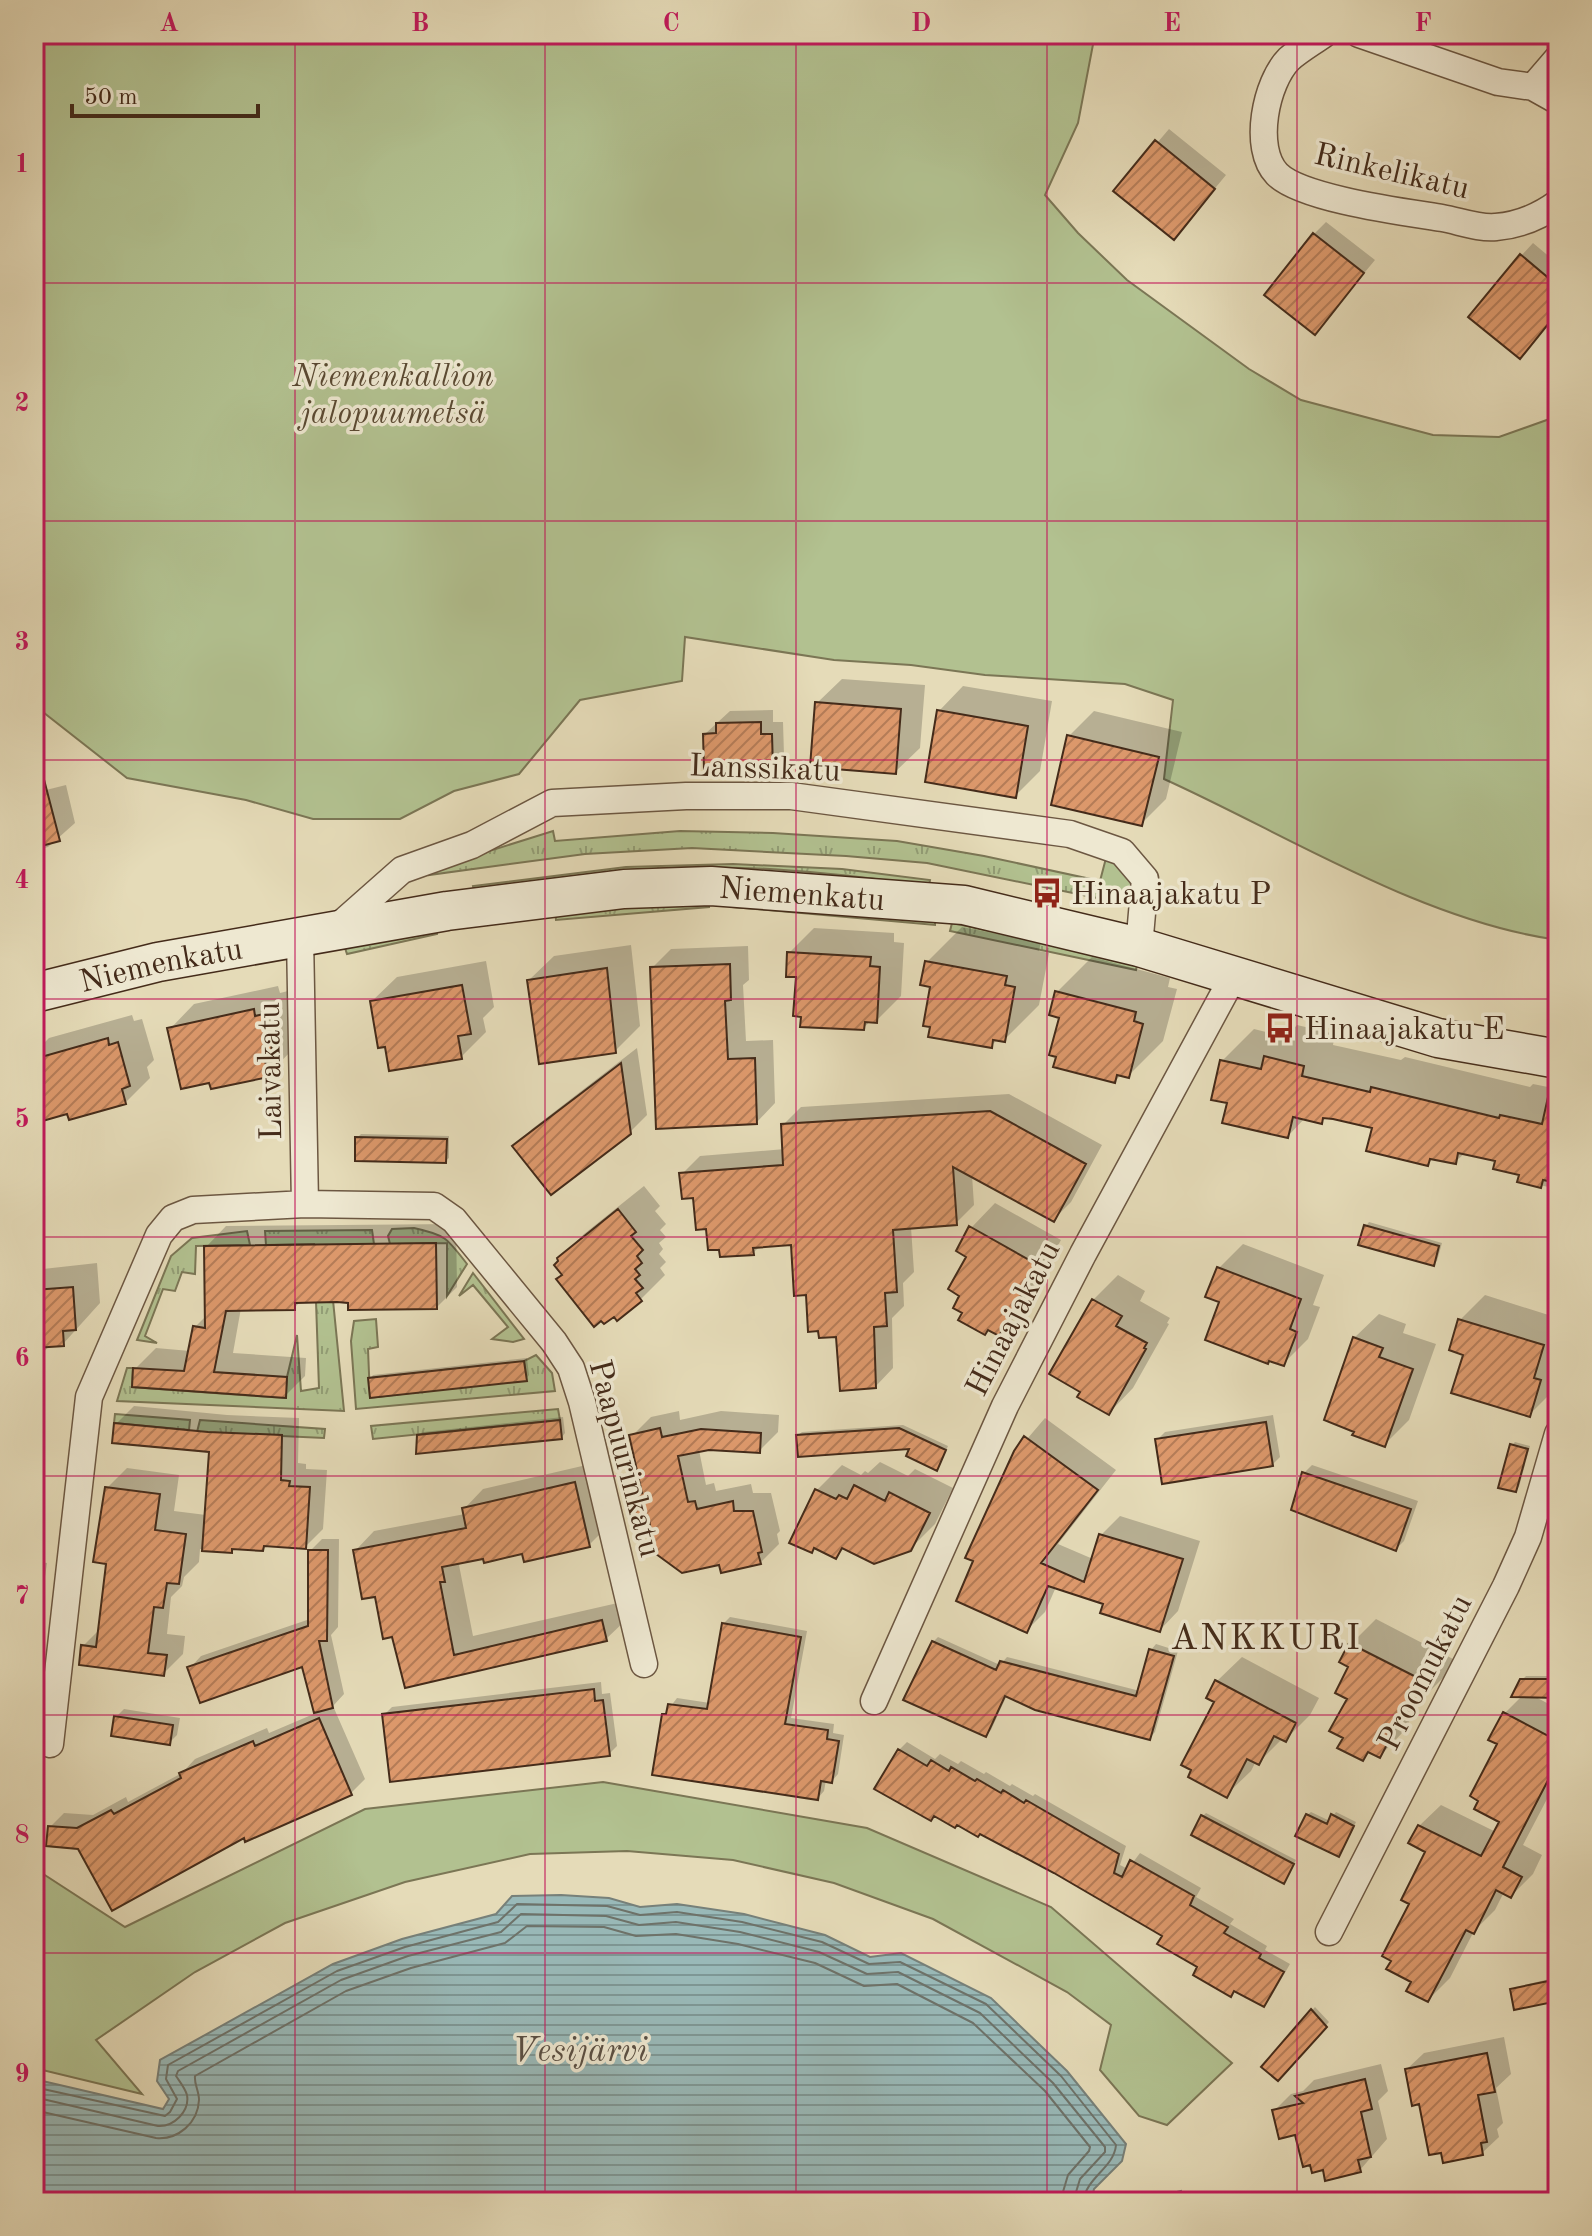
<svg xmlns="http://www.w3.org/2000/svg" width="1592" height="2236" font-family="'Old Standard TT',serif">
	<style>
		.grass { fill: url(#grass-tufts); stroke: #7b7655; stroke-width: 2 }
		.park { fill: #b2c190; stroke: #7b7655; stroke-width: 2 }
		.water { fill: url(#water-rules); stroke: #778079; stroke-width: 2 }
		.shadow { fill: #0003 }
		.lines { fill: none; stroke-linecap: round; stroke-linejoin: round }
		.shore { stroke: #6e7269; stroke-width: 2 }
		.building { fill: url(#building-hatch); stroke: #442b1a; stroke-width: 2 }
		.street-casing { stroke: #6c5742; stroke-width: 29 }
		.secondary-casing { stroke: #442b1a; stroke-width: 41 }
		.street { stroke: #eee8d1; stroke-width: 26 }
		.secondary { stroke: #eee8d1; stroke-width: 38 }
		.grid { fill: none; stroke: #c2185b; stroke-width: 2; stroke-opacity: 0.55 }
		.labels { text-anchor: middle; stroke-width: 7; stroke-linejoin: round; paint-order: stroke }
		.street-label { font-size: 32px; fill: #442b1a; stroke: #eee8d1 }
		.park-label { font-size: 32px; font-style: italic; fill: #5a4932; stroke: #eee8d1 }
		.poi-label { font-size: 32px; fill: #442b1a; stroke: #eee8d1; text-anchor: start }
		.water-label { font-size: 34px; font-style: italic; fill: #594e42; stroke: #eee8d1 }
		.quarter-label { font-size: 36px; letter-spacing: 2px; fill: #442b1a; stroke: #eee8d1 }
		.neatline { fill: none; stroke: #c2185b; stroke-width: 3 }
		.grid-label { font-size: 26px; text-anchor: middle; font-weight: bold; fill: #c2185b }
	</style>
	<defs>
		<pattern id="grass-tufts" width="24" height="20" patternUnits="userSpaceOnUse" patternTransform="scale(2)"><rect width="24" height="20" fill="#b2c190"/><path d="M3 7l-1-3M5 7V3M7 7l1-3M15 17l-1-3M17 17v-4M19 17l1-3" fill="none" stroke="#929d75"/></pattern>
		<pattern id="water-rules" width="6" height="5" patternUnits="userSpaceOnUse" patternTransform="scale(2)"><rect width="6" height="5" fill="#99b9b8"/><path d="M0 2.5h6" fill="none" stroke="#7e9795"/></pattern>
		<pattern id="building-hatch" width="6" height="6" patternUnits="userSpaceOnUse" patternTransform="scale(2)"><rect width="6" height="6" fill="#dc986b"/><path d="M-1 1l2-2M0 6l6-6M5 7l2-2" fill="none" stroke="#b47c57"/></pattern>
	</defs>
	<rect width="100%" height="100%" fill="#e5dbb8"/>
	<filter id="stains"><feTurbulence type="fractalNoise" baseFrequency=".0025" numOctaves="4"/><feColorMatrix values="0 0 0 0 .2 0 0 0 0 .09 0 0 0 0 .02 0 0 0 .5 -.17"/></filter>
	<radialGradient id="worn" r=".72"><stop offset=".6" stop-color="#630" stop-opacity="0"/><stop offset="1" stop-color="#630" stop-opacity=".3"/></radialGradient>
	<path class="grass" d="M553,831L555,841L680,831L773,833L897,841L984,856L1100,881L1106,858C1128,867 1135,882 1131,905L927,863L846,856L692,848L585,854L429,875V870Z
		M733,864L842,869L930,880L929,886C829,872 726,861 625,871C574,876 524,884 474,891L473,886L626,867Z
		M709,896V907L556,920L555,910Z
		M735,899L935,918V925L733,907Z
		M952,923L1138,961L1136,970L950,931Z
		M436,924L437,934L347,954L344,945Z
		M414,1228C446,1235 447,1238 467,1264L447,1296V1243L390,1244L388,1236L392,1229Z
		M372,1230L374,1244L329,1260L344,1411L117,1401L127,1368H133L132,1387L285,1398L287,1377L297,1335L301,1391L319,1388L314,1244L266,1245L265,1231Z
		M247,1231L250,1245L196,1246L195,1274L182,1272L175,1291L163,1289L145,1336L157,1343L137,1340L171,1256L192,1238Z
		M473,1273L524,1339L513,1342L492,1339L508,1327L473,1285L459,1296Z
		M376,1319L378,1347L368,1349L370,1398L444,1389L442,1370L450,1369L452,1388L526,1380L524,1361L536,1355L552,1373L555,1391L356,1409L351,1341L354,1321Z
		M558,1409L560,1420L373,1439L371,1426Z
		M115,1414L190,1420L189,1430L114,1423Z
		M200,1420L325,1429L324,1438L197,1432Z"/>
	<path class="park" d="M34,34H1095L1078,123L1045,195L1078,233L1127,280L1249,369L1301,400L1433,435L1499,437L1558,416V940C1422,921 1288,835 1164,779L1173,700L1125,684L985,675L911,665L834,660L685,637L682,681L580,700L519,774L454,791L400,819H313L246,800L127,778L34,705Z
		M603,1782L867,1828L1051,1907L1232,2063L1167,2125L1139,2116L1100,2070L1111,2025L1067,1992L933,1919L834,1883L733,1860L627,1851L530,1854L405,1882L285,1923L195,1972L96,2040L142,2094L34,2068V1868L125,1927L365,1809Z"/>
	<path class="water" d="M561,1895L609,1898L640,1907L677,1904L744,1914L825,1935L870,1957L901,1953L991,1998L1067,2071L1126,2144L1122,2161L1094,2189L1091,2202H34V2079L163,2109L169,2099L157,2081L160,2060L333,1964L402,1939L496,1914L512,1896Z
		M1181,2191L1184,2202H1135Z"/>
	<path class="shadow" d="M1219,34H1243L1232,45Z
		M1169,129L1226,175L1174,238L1116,191Z
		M1326,222L1375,260L1315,332L1314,234Z
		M1533,243L1558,264V312L1532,344L1521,256Z
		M842,679L925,685L920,748L895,772L817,703Z
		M963,686L1052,701L1040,771L1015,796L939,711Z
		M773,710V722H783L784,755L772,767L705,734L730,711Z
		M1094,711L1182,732L1166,799L1141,824L1069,736Z
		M66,785L75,823L48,847L34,851V793Z
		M962,927L1041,942L1039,951L1049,953L1039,1005L1004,1040L998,1039L991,1046L933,986L927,962Z
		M814,928L894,933V942L904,943L901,996L876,1021H871L863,1028L798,976L789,953Z
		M631,945L640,1026L615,1051L529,980L554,956Z
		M748,946L749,980L743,985L746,1041L773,1040L775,1103L757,1122L652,968L671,949Z
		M1092,957L1170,978L1168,987L1177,989L1163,1041L1128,1076L1122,1074L1115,1081L1061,1016L1057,992Z
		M486,961L494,1007L483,1018L486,1032L461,1057L386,1044L372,1001L397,977Z
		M278,986L280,993L288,991L292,1050L268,1075L170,1029L194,1004Z
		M132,1015L134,1021L142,1019L154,1060L147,1067L150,1078L125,1103L69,1111L34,1096V1053L49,1038Z
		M1297,1025L1335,1034L1333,1045L1401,1060L1405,1057L1530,1087L1533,1084L1558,1089V1189L1520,1181L1521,1174L1497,1160L1465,1153L1455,1162L1434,1157L1428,1164L1374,1126L1326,1117L1321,1122L1305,1118L1288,1136L1229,1102L1222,1061L1254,1029L1286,1037Z
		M637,1048L647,1115L630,1132L515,1146L532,1129Z
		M1009,1094L1102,1145L1071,1202L1053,1220L972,1175L974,1205L956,1223L911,1227L914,1272L903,1283L904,1306L892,1318L893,1368L875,1387L808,1293L792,1243L760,1246L753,1253L708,1226L695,1196L682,1174L700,1156L785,1149L783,1125L801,1107Z
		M361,1134L449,1136V1158L445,1161L357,1138Z
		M644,1186L660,1206L655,1211L666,1224L660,1230L666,1237L659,1243L663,1249L659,1254L666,1262L660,1268L665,1275L641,1299L564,1274L559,1258L584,1234Z
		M995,1203L1061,1240L1023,1309L999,1333L965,1312L962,1295L971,1228Z
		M1369,1222L1442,1243L1437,1261L1433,1264L1366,1226Z
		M456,1224L457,1287L437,1307L350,1301H301L294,1308H241L233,1353L306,1358L305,1376L285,1396L135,1369L156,1348L190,1351L195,1327L207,1315L206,1247L226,1226Z
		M1243,1244L1324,1275L1313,1305L1320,1307L1308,1339L1283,1364L1221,1301L1219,1268Z
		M97,1263L100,1303L63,1344L51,1345L41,1354L34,1355V1270Z
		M1118,1275L1145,1291L1140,1301L1170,1318L1167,1323L1169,1324L1133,1388L1109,1413L1093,1300Z
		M1485,1295L1558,1318V1377L1554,1390L1529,1415L1465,1353L1460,1320Z
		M1379,1314L1406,1324L1403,1333L1436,1344L1409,1420L1385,1444L1354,1338Z
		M527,1358L529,1375L526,1379H370L373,1375Z
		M134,1406L227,1415L299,1418L298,1463L306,1464V1469L327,1470L323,1529L305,1547L267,1544L262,1549L235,1547L231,1551L200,1549L199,1562L184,1577L182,1586L171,1597L167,1634L185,1636L183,1654L163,1674L83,1646L100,1629L109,1562L107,1488L127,1468L179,1475L174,1511L206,1515L211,1450L116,1424Z
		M679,1411L680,1420L721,1411L779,1415L778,1432L759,1451L709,1448L699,1450L706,1485L714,1483L716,1491L751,1484L753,1493H771L780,1531L777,1534L779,1544L760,1563H720L649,1514L632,1496L642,1486L632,1436L651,1417Z
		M1273,1415L1280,1457L1272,1465L1157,1440L1165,1432Z
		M563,1417L565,1433L562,1437L419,1436L423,1432Z
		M1045,1418L1116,1470L1058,1544L1093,1559L1101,1535L1120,1516L1200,1541L1178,1611L1160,1630L1105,1603L1056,1587L1045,1612L1026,1631L1016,1452Z
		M903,1425L948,1446L940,1465L912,1447L798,1435L802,1432Z
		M1515,1442L1530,1446L1519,1487L1515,1490L1512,1445Z
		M880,1462L908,1476L915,1469L953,1488L935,1524L910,1549L845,1547L836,1557L815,1547L811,1551L817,1490L842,1465L861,1475L865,1471L868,1473Z
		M595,1463L609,1525L589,1545L485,1557L463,1561L459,1565L473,1636L622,1602L626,1620L606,1639L406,1686L394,1635L355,1551L374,1531L465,1514L464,1509L483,1489Z
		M1312,1465L1418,1501L1404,1541L1396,1549L1304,1473Z
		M322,1539H339L338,1627L331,1635L344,1694L333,1706L365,1779L351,1793L245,1836L80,1847L50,1827L64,1813L93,1815L126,1797L128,1802L182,1773L195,1759L267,1728L269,1733L316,1713L303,1665L190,1668L201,1656L310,1619V1551Z
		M34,1561L47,1563L41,1605L34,1612Z
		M730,1617L807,1631L791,1718L834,1724L833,1733L844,1735L838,1774L832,1781L826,1780L824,1791L818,1798L664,1715L677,1698L710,1703L723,1624Z
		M1376,1619L1453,1659L1444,1677L1420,1701L1404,1731L1380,1756L1370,1751L1363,1759L1345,1737L1351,1666L1342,1661L1351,1644Z
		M938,1637L1000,1665L1007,1657L1140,1691L1151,1650L1156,1644L1178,1651L1155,1732L1150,1738L1007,1695L991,1730L986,1735L933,1642Z
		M1242,1657L1319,1698L1310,1715L1285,1740L1283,1738L1258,1763L1256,1761L1251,1771L1226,1795L1217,1681Z
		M34,1661L47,1663L42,1694L34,1703Z
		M1526,1676H1558V1696L1532,1695L1558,1709V1778L1523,1845L1542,1855L1533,1874L1511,1896L1504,1892L1495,1910L1474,1931L1450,1978L1428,2000L1414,1981L1412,1903L1428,1851L1419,1826L1441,1805L1496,1832L1502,1822L1500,1744L1504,1714L1523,1695L1522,1680Z
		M601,1682L602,1694L610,1693L617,1746L609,1754L384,1715L392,1707Z
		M124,1709L180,1718L177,1735L169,1743L116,1717Z
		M907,1742L935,1759L940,1754L958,1764L961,1761L984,1774L986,1772L1010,1786L1012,1784L1033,1796L1035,1794L1126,1846L1120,1865L1128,1869L1140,1853L1201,1888L1196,1897L1234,1919L1230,1924L1267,1946L1265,1950L1290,1964L1271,1997L1263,2005L1236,1989L1231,1995L1164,1935L899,1750Z
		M1311,1812L1330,1821L1336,1812L1356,1822L1342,1852L1307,1815Z
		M1206,1813L1296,1860L1287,1878L1203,1816Z
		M1558,1977V1999L1512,1990L1515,1987Z
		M1315,2007L1329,2022L1277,2079L1263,2067Z
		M1558,2033V2074L1556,2075L1550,2041Z
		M1504,2037L1511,2074L1496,2088L1503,2123L1497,2129L1499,2137L1482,2153L1421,2102L1407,2069L1424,2053Z
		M1381,2064L1388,2091L1378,2101L1387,2139L1360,2170L1324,2168L1297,2133L1274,2111L1291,2094L1303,2091L1314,2080Z"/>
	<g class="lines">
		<path class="shore" d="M34,2087L165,2116L170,2112L177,2099L166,2079L168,2065L337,1971L405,1947L498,1922L517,1904L607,1906L640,1915L677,1912L742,1922L822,1942L869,1964L900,1962L986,2004L1061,2076L1116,2145C1114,2168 1086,2177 1083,2202
			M34,2097L158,2126C173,2127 190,2112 187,2095C185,2088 180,2082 176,2076L178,2071L341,1980L408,1956L501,1932L521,1914L606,1916L639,1925L676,1922L740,1932L819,1952L867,1974L898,1972L980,2013L1053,2083L1105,2147V2152L1080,2179L1073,2202
			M34,2110L156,2138C178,2140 198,2123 199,2100C199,2091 194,2084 195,2076L346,1991L411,1968L505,1943L527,1926L604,1927L636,1936L676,1934L738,1944L815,1963L864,1986L897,1984L973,2023L1045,2091L1090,2147L1089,2151L1068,2175L1060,2202"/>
	</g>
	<path class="building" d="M1155,140L1215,189L1174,240L1113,191Z
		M1313,233L1364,273L1315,335L1264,295Z
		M1520,254L1558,286V312L1520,359L1468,317Z
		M815,702L901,709L896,774L810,767Z
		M937,710L1028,726L1016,798L925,782Z
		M761,722V734H772L773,769L704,770L703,734L716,733V723Z
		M1067,735L1159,757L1142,826L1051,805Z
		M41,768L60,841L34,848V769Z
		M787,952L871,957L870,966L880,967L877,1023L865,1022L864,1030L800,1027L801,1017L793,1016L796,977H786Z
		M925,961L1007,976L1005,985L1015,987L1005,1042L993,1040L992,1048L928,1037L930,1027L923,1026L930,987L920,985Z
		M730,964L731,1000L725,1001L728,1059L755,1058L757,1124L656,1129L650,967Z
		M607,968L616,1053L539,1064L527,980Z
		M462,985L471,1034L458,1036L462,1059L389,1071L385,1047L378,1048L370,1001Z
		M1055,991L1136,1012L1134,1021L1143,1024L1129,1078L1117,1075L1115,1083L1053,1067L1056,1057L1049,1055L1059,1018L1049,1015Z
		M254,1009L255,1016L264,1014L274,1059L265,1061L269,1077L211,1089L209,1083L181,1089L167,1028Z
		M108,1038L109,1045L118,1042L130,1086L122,1089L126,1104L69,1120L67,1114L39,1122L34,1104V1059Z
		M1264,1056L1304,1066L1302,1076L1370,1092L1371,1087L1499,1118L1500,1115L1542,1124L1550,1088L1558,1089V1183L1543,1180L1541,1188L1517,1182L1519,1175L1493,1169L1495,1161L1458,1153L1456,1164L1430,1159L1428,1166L1366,1151L1372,1128L1333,1119L1323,1118L1322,1124L1293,1117L1288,1138L1222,1123L1227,1103L1211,1100L1220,1060L1261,1069Z
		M621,1063L631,1134L551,1195L512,1146Z
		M990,1111L1086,1164L1054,1222L953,1167L957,1225L893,1230L897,1292L885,1293L887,1326L874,1327L876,1388L840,1391L836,1337L819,1338L818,1331L808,1332L806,1295L794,1296L791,1245L753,1248L754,1255L720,1257L719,1250H708L706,1229L696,1230L693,1198L682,1199L679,1173L783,1165L781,1124Z
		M355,1137L447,1139L446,1163L355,1161Z
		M618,1209L636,1232L631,1236L643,1250L637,1256L642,1263L635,1269L640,1275L635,1279L643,1288L636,1293L642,1301L617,1321L614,1317L604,1324L601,1321L594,1327L556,1279L562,1275L554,1265L558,1261L557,1258Z
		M1364,1225L1439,1246L1434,1266L1358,1245Z
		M969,1226L1038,1265L999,1336L988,1330L985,1335L958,1320L962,1313L953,1308L959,1296L948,1289L966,1257L956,1251Z
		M436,1243L437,1309L348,1310V1303L337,1302L295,1303V1310L226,1311L214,1372L287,1377L286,1398L132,1387L133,1368L184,1371L193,1326L205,1328L204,1246Z
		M1217,1267L1301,1299L1290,1329L1297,1332L1284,1366L1269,1361L1268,1364L1205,1340L1219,1302L1205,1297Z
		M73,1287L76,1330L63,1331L64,1346L34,1348V1290Z
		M1092,1299L1122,1316L1116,1326L1147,1343L1144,1348L1146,1349L1109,1415L1077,1397L1080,1392L1049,1374Z
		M1458,1319L1544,1345L1534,1378L1541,1380L1530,1417L1451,1393L1463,1355L1449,1350Z
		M1353,1337L1383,1348L1379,1357L1413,1369L1385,1447L1352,1435L1354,1432L1324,1420Z
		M524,1361L527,1381L370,1398L368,1378Z
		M560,1420L562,1439L416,1454L417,1435Z
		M1266,1422L1273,1466L1162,1484L1155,1439Z
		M114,1423L208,1432L282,1435L281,1480L290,1481L289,1486L310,1487L306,1549L264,1546L263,1551L232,1549V1553L202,1551L209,1452L112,1443Z
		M660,1428L662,1437L701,1429L761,1433L760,1453L709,1450L678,1456L688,1502L695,1501L697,1509L733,1501L734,1511H753L762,1552L758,1553L761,1564L721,1573L719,1565L682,1573L656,1554L648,1516L635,1519L630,1496L642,1493L629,1435Z
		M899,1428L946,1450L937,1471L906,1456L909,1449L798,1457L796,1435Z
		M1024,1436L1098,1490L1041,1563L1084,1582L1099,1534L1183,1559L1160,1632L1100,1613L1103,1604L1048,1586L1027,1633L956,1601L973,1561L965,1558L1014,1451Z
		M1510,1444L1528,1449L1516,1492L1498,1488Z
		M1302,1472L1411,1509L1396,1551L1291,1510Z
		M575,1482L590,1547L524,1562L522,1554L484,1563L483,1559L442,1567L445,1582H440L454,1655L602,1620L607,1641L405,1688L392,1637L383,1639L375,1597L362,1599L353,1550L466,1528L462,1508Z
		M854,1485L885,1501L889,1492L930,1513L911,1551L874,1564L842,1548L836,1559L814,1548L812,1553L789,1543L815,1489L836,1499L839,1495L847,1499Z
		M105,1487L160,1494L155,1530L186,1534L179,1584L167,1583L163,1608L154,1607L148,1653L167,1655L164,1676L79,1665L81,1645L96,1647L106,1564L93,1562Z
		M308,1550H328L327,1641H319L333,1708L314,1713L302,1667L200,1703L187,1667L308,1626Z
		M722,1623L801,1637L785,1724L828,1730L827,1739L839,1741L832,1783L821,1781L818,1800L652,1775L662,1714H666L668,1704L707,1709Z
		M932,1641L996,1670L1000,1661L1136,1696L1149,1649L1174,1656L1150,1740L1035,1710L1005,1696L986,1737L903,1700Z
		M1349,1643L1430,1684L1419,1704L1410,1700L1380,1758L1368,1752L1363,1761L1337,1748L1343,1738L1329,1731L1347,1699L1335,1693L1348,1667L1339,1662Z
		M1520,1679H1558V1698L1511,1697Z
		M1215,1680L1296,1723L1286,1742L1274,1736L1259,1765L1247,1759L1227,1798L1188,1777L1191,1770L1181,1765L1214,1702L1206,1698Z
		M594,1689L595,1701L603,1700L610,1756L390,1782L382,1714Z
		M1503,1712L1558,1741V1761L1503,1867L1522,1877L1511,1898L1496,1890L1474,1934L1466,1930L1428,2002L1406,1991L1411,1982L1386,1969L1391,1961L1382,1956L1409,1904L1401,1900L1425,1852L1408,1843L1418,1825L1481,1856L1499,1822L1474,1809L1478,1801L1470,1796L1497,1744L1488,1740Z
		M114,1716L173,1725L170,1745L111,1736Z
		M319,1718L352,1795L245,1842L244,1838L112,1911L78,1849L46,1846L48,1826L77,1828L111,1810L114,1814L181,1778L179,1773L253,1741L255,1746Z
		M898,1749L927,1766L931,1760L949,1771L951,1767L975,1781L977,1779L1001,1793L1003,1790L1024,1803L1026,1800L1119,1854L1114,1873L1122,1877L1130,1860L1194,1896L1190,1905L1228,1927L1224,1933L1261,1954L1259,1958L1284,1972L1264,2007L1234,1991L1231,1997L1193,1975L1197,1967L1157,1944L1162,1936L1054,1873L980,1834L978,1837L957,1825L955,1828L934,1816L931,1821L874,1789Z
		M1306,1814L1327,1824L1331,1814L1354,1826L1339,1857L1295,1836Z
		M1201,1815L1294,1864L1284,1884L1191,1835Z
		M1558,1979V2001L1514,2010L1510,1989Z
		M1311,2009L1327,2027L1278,2081L1261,2067Z
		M1487,2053L1495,2092L1478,2095L1487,2142L1481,2143L1483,2155L1443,2163L1441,2153L1429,2155L1419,2104L1412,2106L1405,2069Z
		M1365,2079L1372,2109L1361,2112L1371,2157L1358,2160L1361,2172L1325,2181L1323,2170L1312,2173L1310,2165L1303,2167L1295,2135L1279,2139L1272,2110L1303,2103L1295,2096Z"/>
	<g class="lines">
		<g class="street-casing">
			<path id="street" d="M1324,34C1313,42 1299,50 1289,59C1266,82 1252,148 1277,174C1302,199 1405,212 1442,218C1459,221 1480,229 1496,227C1520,225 1539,217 1558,203
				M1359,34L1498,82L1533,87L1558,101
				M1533,87L1558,58
				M333,931L402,870L472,845L552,803L686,796H791L1070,834L1122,852L1145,879L1139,947
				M300,937L305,1204
				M874,1701L1005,1406L1083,1254L1233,977
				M50,1744L89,1397L159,1235L173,1218L193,1210L305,1204L434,1206L454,1220L554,1342L571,1368L582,1402L644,1664
				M1329,1932L1506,1586L1528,1537L1558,1434"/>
		</g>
		<g class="secondary-casing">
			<g id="secondary">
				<path id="s1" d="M34,993L158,962L447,911L624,889L711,886L964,905L1139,947L1438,1038L1558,1059"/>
			</g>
		</g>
		<use href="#street" class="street"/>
		<use href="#secondary" class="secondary"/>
	</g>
	<path class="grid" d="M295,34V2202M545,34V2202M796,34V2202M1047,34V2202M1297,34V2202M34,283H1558M34,521H1558M34,760H1558M34,999H1558M34,1237H1558M34,1476H1558M34,1715H1558M34,1953H1558"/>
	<defs>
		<g id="bus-bare" transform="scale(2.4)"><path d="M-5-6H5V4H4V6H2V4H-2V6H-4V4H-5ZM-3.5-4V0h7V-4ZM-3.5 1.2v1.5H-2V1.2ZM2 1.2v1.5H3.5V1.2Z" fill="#8f2418" stroke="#eee8d1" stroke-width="2.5" paint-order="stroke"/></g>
	</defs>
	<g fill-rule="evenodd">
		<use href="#bus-bare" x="1047" y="893"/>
		<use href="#bus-bare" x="1280" y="1028"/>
	</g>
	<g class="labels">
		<g class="street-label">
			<text transform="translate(1392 170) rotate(13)" y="11">Rinkelikatu</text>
			<text transform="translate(765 767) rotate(2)" y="11">Lanssikatu</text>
			<text dy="11" stroke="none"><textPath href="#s1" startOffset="778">Niemenkatu</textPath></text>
			<text dy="11" stroke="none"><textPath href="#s1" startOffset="130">Niemenkatu</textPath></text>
			<text transform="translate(269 1071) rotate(-91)" y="11">Laivakatu</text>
			<text transform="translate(1012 1318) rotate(-63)" y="11">Hinaajakatu</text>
			<text transform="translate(626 1458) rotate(75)" y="11">Paapuurinkatu</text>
			<text transform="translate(1424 1672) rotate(-63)" y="11">Proomukatu</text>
		</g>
		<g class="park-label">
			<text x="393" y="386">Niemenkallion<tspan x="393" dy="37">jalopuumetsä</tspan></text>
		</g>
		<g class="poi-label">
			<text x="1071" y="904">Hinaajakatu P</text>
			<text x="1304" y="1039">Hinaajakatu E</text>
		</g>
		<g class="water-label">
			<text x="580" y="2061">Vesijärvi</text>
		</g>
		<g class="quarter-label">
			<text x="1266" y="1649">ANKKURI</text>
		</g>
	</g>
	<rect width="1592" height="2236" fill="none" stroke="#e5dbb8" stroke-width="88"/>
	<path d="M72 104v12h186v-12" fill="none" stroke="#442b1a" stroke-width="4"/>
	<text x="84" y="104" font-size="24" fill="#442b1a" stroke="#eee8d1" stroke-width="6" paint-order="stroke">50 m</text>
	<rect x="44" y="44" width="1504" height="2148" class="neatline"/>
	<g class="grid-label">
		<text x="169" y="31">A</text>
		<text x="420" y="31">B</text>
		<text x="671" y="31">C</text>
		<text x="921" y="31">D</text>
		<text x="1172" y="31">E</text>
		<text x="1423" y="31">F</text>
		<text x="22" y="172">1</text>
		<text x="22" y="411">2</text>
		<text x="22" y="650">3</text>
		<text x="22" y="888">4</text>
		<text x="22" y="1127">5</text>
		<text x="22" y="1366">6</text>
		<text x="22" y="1604">7</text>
		<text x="22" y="1843">8</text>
		<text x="22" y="2082">9</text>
	</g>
	<rect width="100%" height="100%" filter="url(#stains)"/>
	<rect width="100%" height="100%" fill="url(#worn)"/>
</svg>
